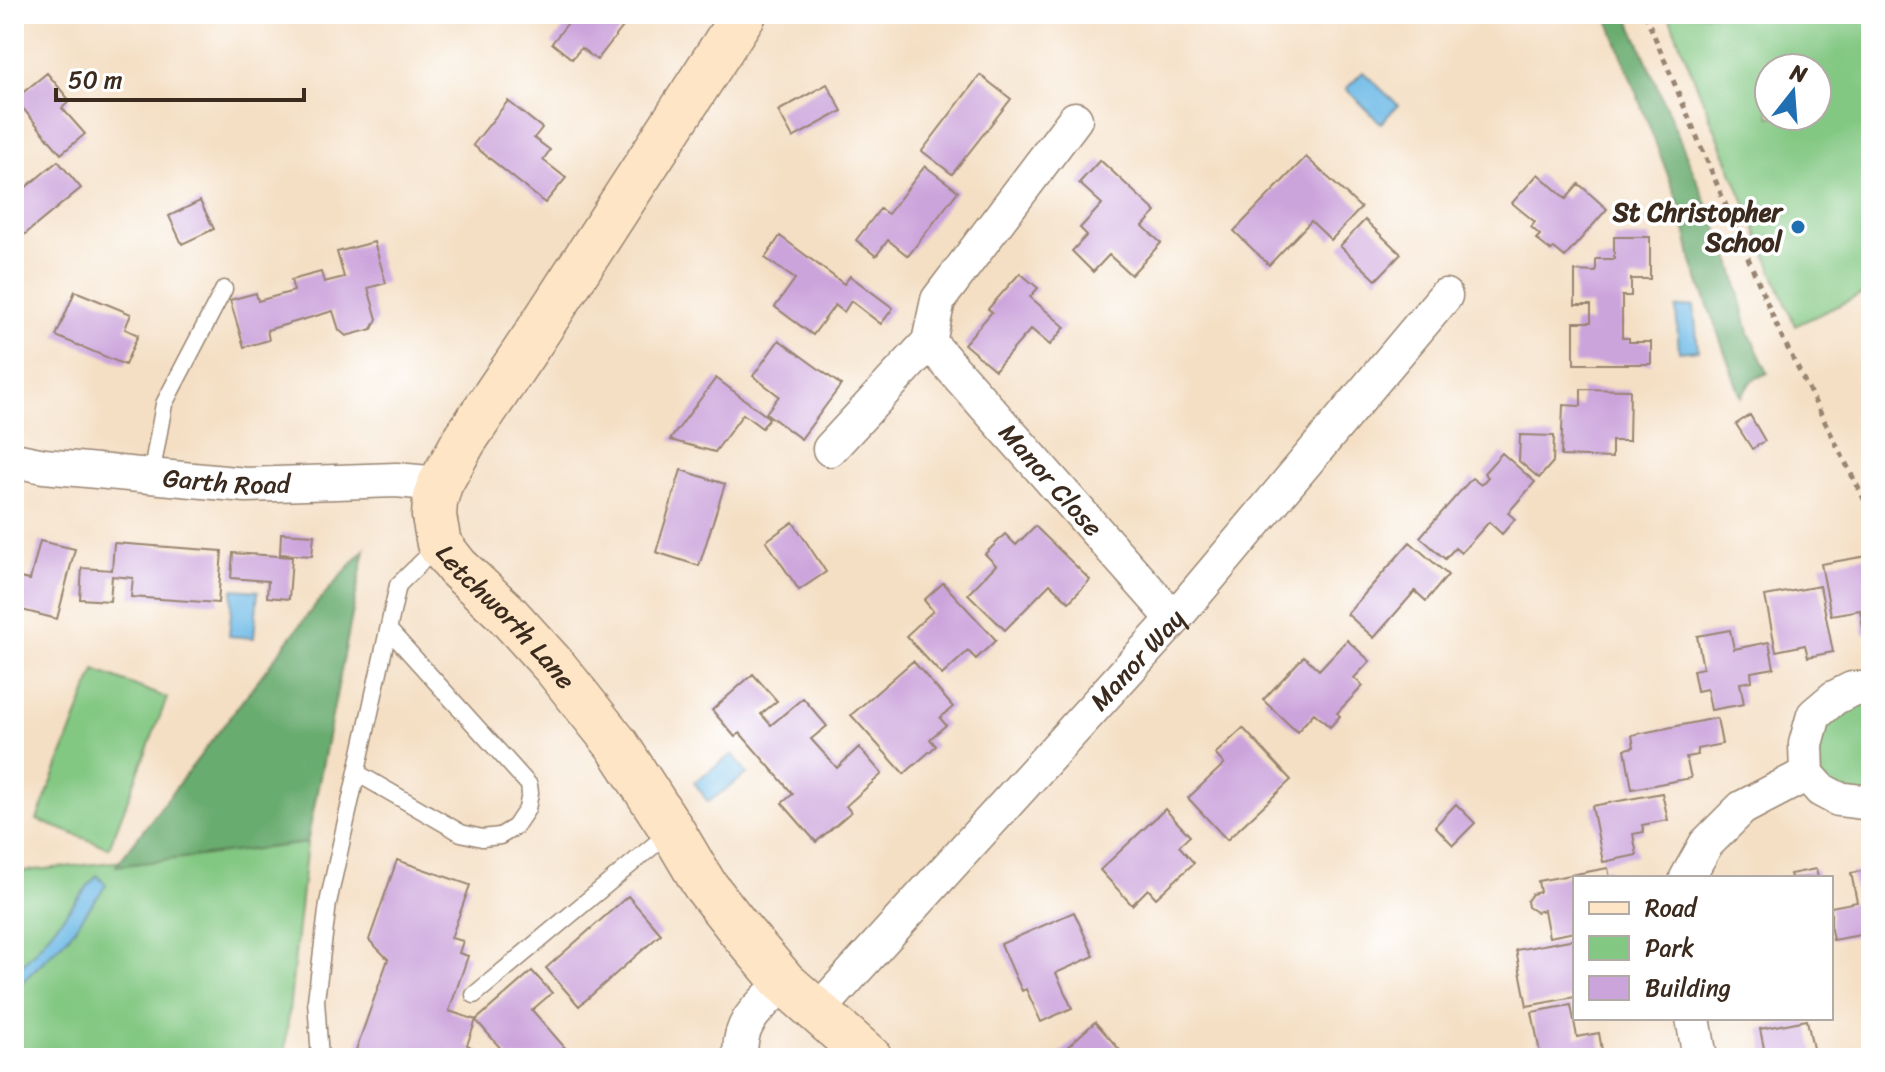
<svg xmlns="http://www.w3.org/2000/svg" width="1885" height="1072" font-family="Sriracha,sans-serif">
	<style>
		.green { fill: #82c782; stroke: #5e7850; stroke-width: 2; fill-rule: evenodd }
		.forest { fill: #69ac70; stroke: #526b47; stroke-width: 2 }
		.water { fill: #6cb9e6; stroke: #547282; stroke-width: 2 }
		.building { fill: #cca4dc }
		.lines { fill: none; stroke-linecap: round; stroke-linejoin: round }
		.lane-casing { stroke: #988471; stroke-width: 19 }
		.street-casing { stroke: #988471; stroke-width: 37 }
		.secondary-casing { stroke: #988471; stroke-width: 47 }
		.path { stroke: #988471; stroke-width: 5; stroke-dasharray: 6 6; stroke-linecap: butt }
		.lane { stroke: #fff; stroke-width: 16 }
		.street { stroke: #fff; stroke-width: 34 }
		.secondary { stroke: #fde5c5; stroke-width: 44 }
		.poi-dot { fill: #1f6fb2; stroke: #fff; stroke-width: 3 }
		.labels { text-anchor: middle; stroke-width: 7; stroke-linejoin: round; paint-order: stroke }
		.poi-label { font-size: 26px; font-weight: bold; fill: #3b2a1e; stroke: #fff; text-anchor: end }
		.street-label { font-size: 26px; fill: #3b2a1e; stroke: #fff }
	</style>
	<rect width="100%" height="100%" fill="#fff"/>
	<filter id="ink" filterUnits="userSpaceOnUse"><feTurbulence type="fractalNoise" baseFrequency=".0125" numOctaves="2"/><feDisplacementMap in="SourceGraphic" scale="16" xChannelSelector="R" yChannelSelector="G"/><feConvolveMatrix kernelMatrix="1 2 1 2 8 2 1 2 1" color-interpolation-filters="sRGB"/></filter>
	<filter id="wash" filterUnits="userSpaceOnUse"><feTurbulence type="fractalNoise" baseFrequency=".006" numOctaves="4" result="noise"/><feDisplacementMap in="SourceGraphic" scale="32" xChannelSelector="R" yChannelSelector="G"/><feGaussianBlur stdDeviation="1.8" result="paint"/><feColorMatrix in="noise" values="0 0 0 0 0 0 0 0 0 0 0 0 0 0 0 0 0 1.4 0 .05"/><feComposite in="paint" operator="in"/></filter>
	<g filter="url(#wash)">
		<rect width="100%" height="100%" fill="#f4dfc4"/>
		<path class="green" d="M1668,14H1871V290L1795,326ZM1769,68H1817V116H1769Z
			M95,670L167,698L109,848L37,820Z
			M1871,689V801L1821,790L1814,715Z
			M307,843L284,1058H14V865L24,871Z"/>
		<path class="forest" d="M1606,14H1627L1732,264L1749,333L1768,373L1752,380L1741,397L1692,262L1681,209Z
			M365,549L307,843L116,866L317,603Z"/>
		<path class="water" d="M1363,72L1398,105L1381,123L1346,89Z
			M1694,306L1698,350L1679,352L1676,308Z
			M233,589L258,591L254,638L229,636Z
			M733,754L747,774L708,802L694,782Z
			M97,875L106,885L67,938L14,990V973L36,950Z"/>
		<g id="blocks">
			<path class="building" d="M575,14H633L597,60L581,48L572,59L552,43Z
				M47,73L70,101L62,108L85,134L61,154L15,99Z
				M980,75L1011,99L952,174L922,151Z
				M827,84L842,111L793,138L778,111Z
				M508,101L542,128L534,138L550,150L543,160L566,178L545,203L473,145Z
				M1306,157L1361,208L1331,240L1311,221L1269,265L1234,231Z
				M1100,160L1156,212L1143,226L1161,243L1131,275L1109,255L1093,272L1072,251L1087,235L1080,228L1102,204L1079,183Z
				M58,161L81,188L24,235L14,223V197Z
				M925,166L958,191L908,256L888,240L876,256L856,240L880,209L888,214Z
				M1538,174L1566,199L1579,184L1607,209L1565,257L1554,248L1551,251L1536,239L1540,235L1531,227L1535,222L1512,203Z
				M200,201L214,229L182,244L169,216Z
				M1365,220L1401,254L1376,280L1340,246Z
				M780,236L844,284L850,276L893,308L881,324L851,301L844,312L835,305L813,335L775,307L795,279L765,258Z
				M1614,237H1650V279H1631V296H1622V338H1629V342H1651V364H1574V322H1591V305H1575V271L1596,272V259H1614Z
				M374,242L386,283L368,288L377,319L372,329L346,336L339,330L333,311L267,330L269,340L244,347L230,300L256,293L258,301L294,291L291,280L321,272L324,282L344,277L337,252Z
				M1020,273L1038,288L1030,297L1065,327L1050,345L1031,329L995,370L964,344L992,312L988,309Z
				M75,291L131,314L125,329L138,335L125,365L56,336Z
				M779,340L841,385L801,439L766,413L779,396L753,376Z
				M716,378L769,418L762,428L743,414L715,452L670,440Z
				M1581,389L1630,390L1629,441H1612V458L1561,456L1563,405L1581,406Z
				M1750,415L1765,441L1752,449L1736,424Z
				M1520,435L1554,436L1553,462L1539,478L1519,461Z
				M1502,453L1535,482L1508,513L1515,519L1502,534L1489,522L1461,553L1455,548L1445,559L1420,537L1472,478L1481,485L1488,477L1484,473Z
				M681,470L725,484L699,566L656,552Z
				M793,522L826,572L799,590L766,541Z
				M1035,526L1090,580L1069,602L1050,584L1005,630L968,594L996,565L985,554L1005,534L1016,545Z
				M281,533L314,535L312,556L280,554Z
				M40,541L75,549L57,619L14,608V577L30,580Z
				M1410,542L1448,575L1426,601L1415,591L1374,638L1347,614Z
				M114,543L222,551L218,603L131,597L133,578L112,576L110,601L80,599L82,568L112,570Z
				M233,553L292,557L289,599L267,597L268,581L231,578Z
				M1867,556L1871,577V633L1864,634L1860,610L1831,615L1821,564Z
				M943,583L996,640L976,659L968,651L942,675L906,636L933,611L924,600Z
				M1820,586L1833,652L1808,657L1805,645L1776,651L1765,596Z
				M1730,630L1734,649L1769,642L1774,668L1751,672L1752,681L1740,683L1744,704L1711,710L1707,689L1697,691L1693,670L1703,668L1697,636Z
				M1347,640L1370,661L1354,678L1363,686L1337,713L1340,716L1330,727L1314,713L1297,732L1263,700L1304,656L1319,670Z
				M913,661L953,707L940,718L946,725L930,739L936,746L904,774L851,715Z
				M753,674L777,701L761,714L771,725L803,698L827,726L811,739L837,768L859,747L882,774L846,806L851,812L816,842L782,803L793,794L740,733L735,737L712,710Z
				M1717,718L1722,744L1697,749L1698,755L1686,757L1691,778L1632,789L1625,749L1634,747L1632,735Z
				M1243,728L1291,780L1227,840L1188,798L1224,764L1215,754Z
				M1662,793L1668,820L1642,825L1644,832L1633,834L1637,855L1603,862L1592,806Z
				M1456,804L1475,823L1453,845L1435,826Z
				M1165,809L1190,836L1179,846L1194,863L1156,898L1148,889L1132,905L1100,870Z
				M397,860L470,885L451,938L463,941L459,953L468,956L449,1011L476,1020L532,971L552,993L532,1010L574,1058H509L476,1020L467,1045L473,1048L469,1058H368L369,1054L356,1050L388,959L369,940Z
				M1608,868L1610,878H1575V932L1549,937L1544,910L1536,912L1528,907L1527,901L1532,894L1540,892L1538,881Z
				M1816,869L1818,878H1791L1790,874Z
				M1871,869V933L1833,940L1831,930V907L1857,902L1851,873Z
				M628,896L661,934L579,1006L546,968Z
				M1074,912L1094,956L1056,973L1072,1008L1041,1022L1026,989L1022,991L1001,944Z
				M1575,939V997L1527,1006L1516,950Z
				M1571,1005L1577,1037L1599,1033L1603,1056L1594,1058H1541L1532,1012Z
				M1807,1020L1815,1058H1766L1760,1029Z
				M1095,1022L1127,1058H1055Z"/>
		</g>
	</g>
	<g filter="url(#ink)">
		<use href="#blocks" fill-opacity="0" stroke="#988471" stroke-width="2"/>
		<g class="lines">
			<g class="lane-casing">
				<path id="lane" d="M151,476L164,404L224,289
					M357,773L461,833L482,838L500,836L515,827L527,809L530,793L529,785L389,630
					M474,995L671,831
					M320,1058L316,1000L328,903L398,585L439,545"/>
			</g>
			<g class="street-casing">
				<g id="street">
					<path id="s1" d="M929,342L1174,619"/>
					<path d="M830,449L929,342L938,300L1075,119"/>
					<path id="s2" d="M14,460L44,466L246,485L396,480L440,484"/>
					<path d="M1871,689H1852L1834,698L1814,715L1806,744L1807,774L1821,790L1838,799L1862,802L1871,801"/>
					<path d="M1687,878L1706,844L1742,808L1807,774"/>
					<path id="s3" d="M817,1012L1174,619L1445,296"/>
					<path d="M1693,1018L1700,1058"/>
					<path d="M741,1058C736,1022 762,1005 784,982"/>
				</g>
			</g>
			<g class="secondary-casing">
				<g id="secondary">
					<path id="s4" d="M744,14L535,336L464,441L440,484L435,502L434,516L439,544L457,567L505,612L555,667L617,745L672,830L704,884L740,930L784,982L870,1058"/>
				</g>
			</g>
			<path class="path" d="M1645,14L1779,331L1871,513"/>
			<use href="#lane" class="lane"/>
			<use href="#street" class="street"/>
			<use href="#secondary" class="secondary"/>
		</g>
	</g>
	<circle class="poi-dot" cx="1798" cy="227" r="8"/>
	<g class="labels">
		<g class="poi-label">
			<text x="1782" y="221">St Christopher<tspan x="1782" dy="30">School</tspan></text>
		</g>
		<g class="street-label">
			<text dy="9" stroke="none"><textPath href="#s2" startOffset="214">Garth Road</textPath></text>
			<text dy="9" stroke="none"><textPath href="#s1" startOffset="184">Manor Close</textPath></text>
			<text dy="9" stroke="none"><textPath href="#s4" startOffset="720">Letchworth Lane</textPath></text>
			<text dy="9" stroke="none"><textPath href="#s3" startOffset="476">Manor Way</textPath></text>
		</g>
	</g>
	<rect width="1885" height="1072" fill="none" stroke="#fff" stroke-width="48"/>
	<rect x="1573" y="876" width="260" height="144" fill="#ffffff" stroke="#b1aaa5" stroke-width="2"/>
	<rect x="1589" y="902" width="40" height="12" fill="#fde5c5" stroke="#b1aaa5" stroke-width="2"/>
	<text x="1645" y="916" font-size="24" fill="#3b2a1e">Road</text>
	<rect x="1589" y="936" width="40" height="24" fill="#82c782" stroke="#b1aaa5" stroke-width="2"/>
	<text x="1645" y="956" font-size="24" fill="#3b2a1e">Park</text>
	<rect x="1589" y="976" width="40" height="24" fill="#cca4dc" stroke="#b1aaa5" stroke-width="2"/>
	<text x="1645" y="996" font-size="24" fill="#3b2a1e">Building</text>
	<g transform="translate(1793 92) rotate(17)"><circle r="38" fill="#ffffff" stroke="#b1aaa5" stroke-width="2"/>
	<path d="M0-6L14 30L0 20L-14 30Z" fill="#1f6fb2"/>
	<text y="-12" font-size="22" font-weight="bold" text-anchor="middle" fill="#3b2a1e">N</text>
	</g>
	<path d="M56 88v12h248v-12" fill="none" stroke="#3b2a1e" stroke-width="4"/>
	<text x="68" y="88" font-size="24" fill="#3b2a1e" stroke="#ffffff" stroke-width="6" paint-order="stroke">50 m</text>
</svg>
